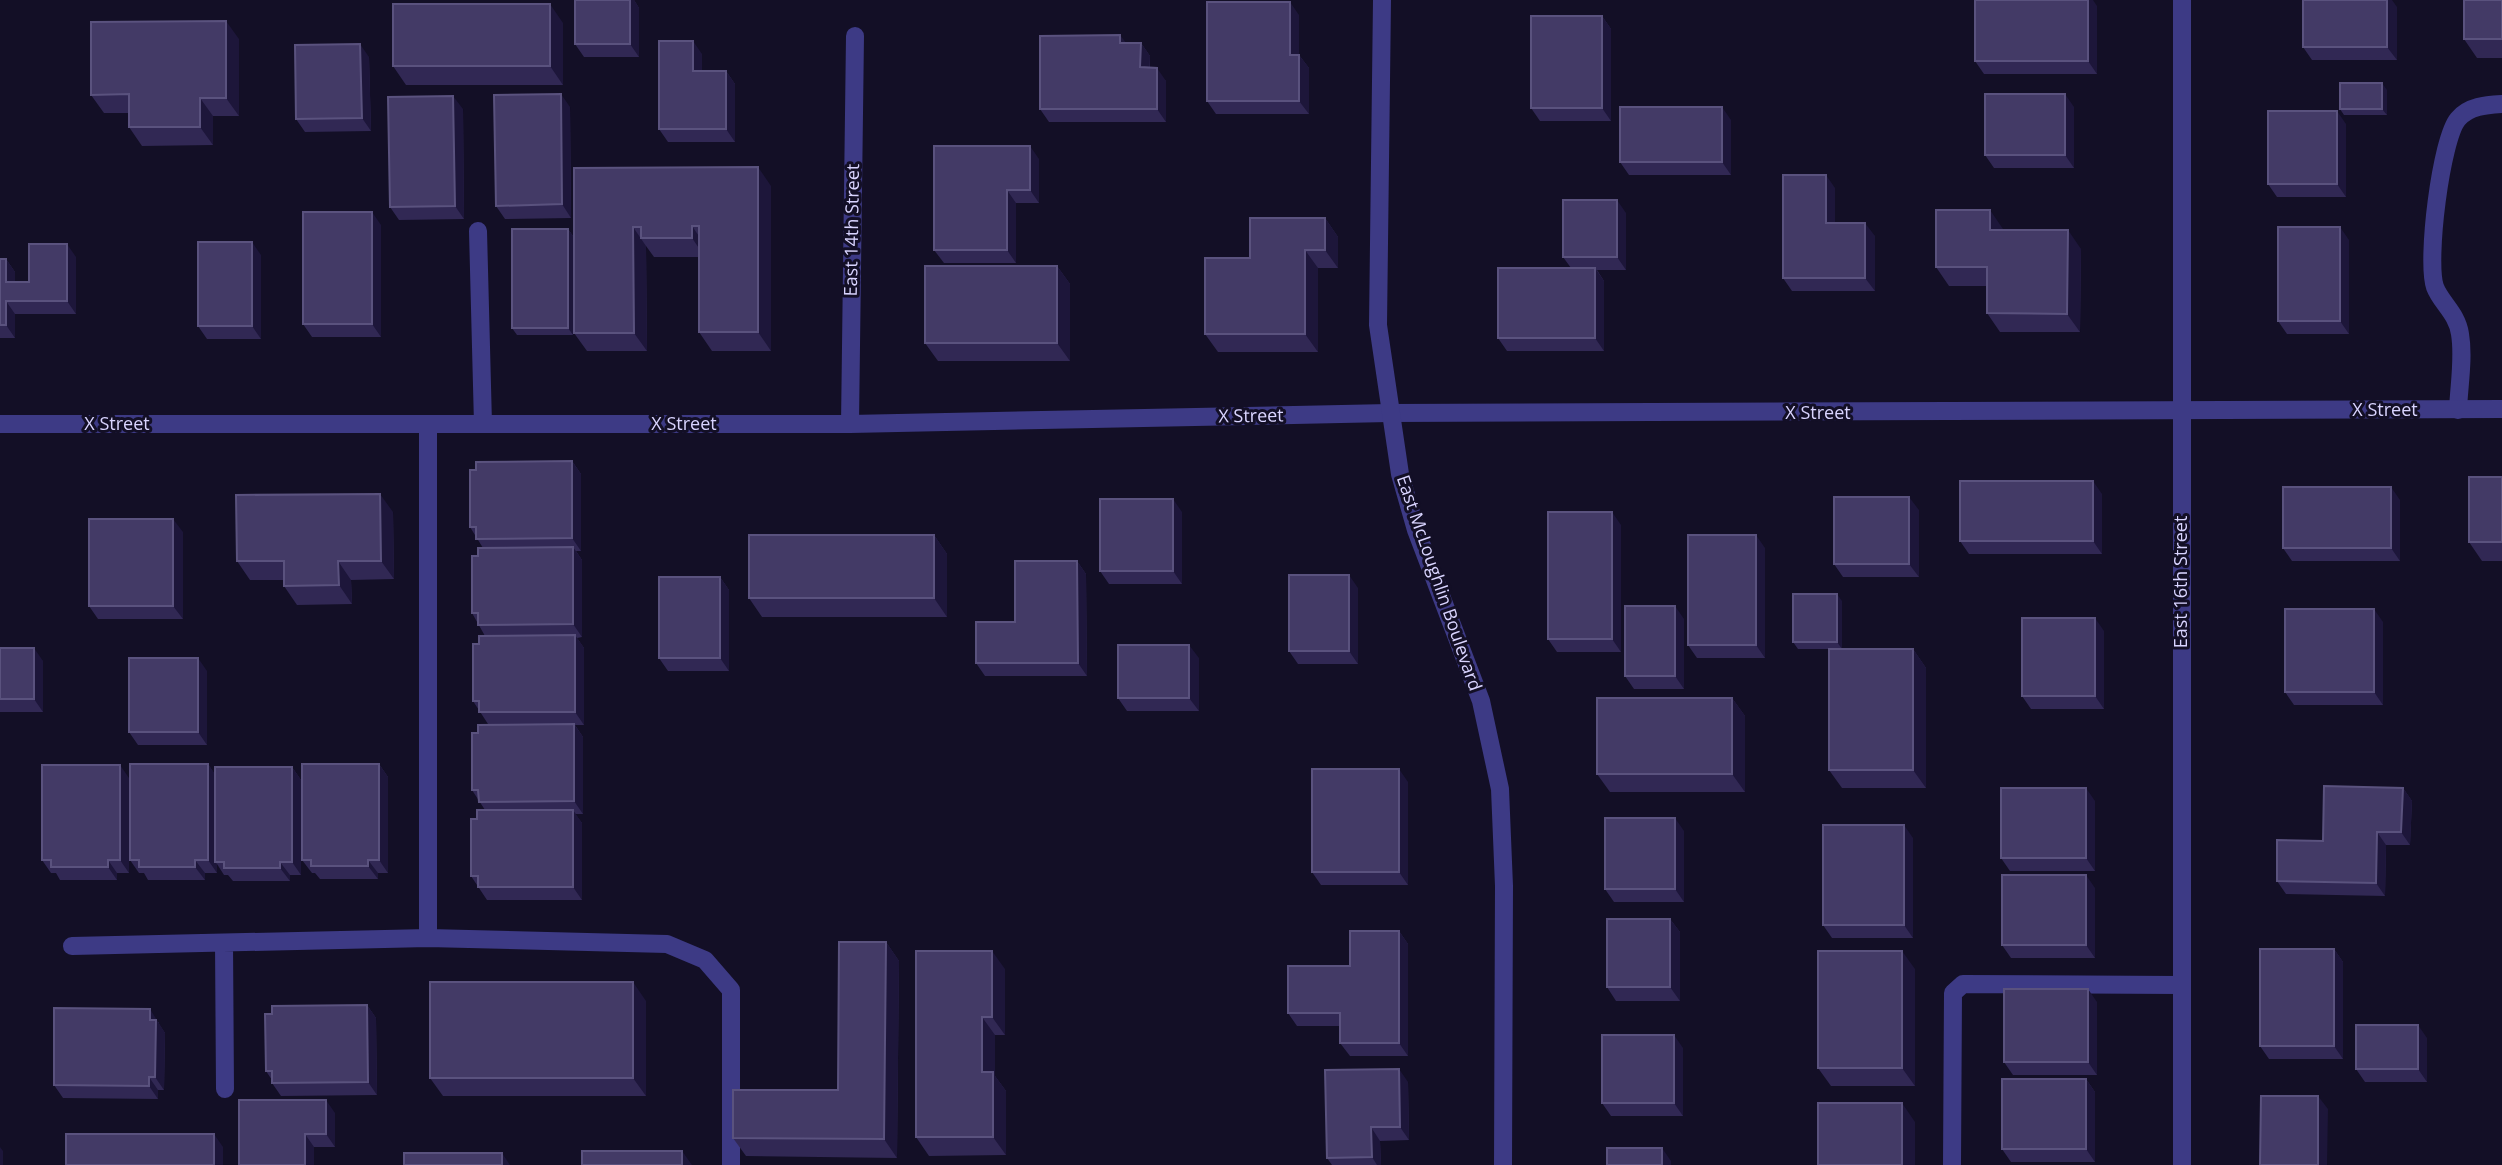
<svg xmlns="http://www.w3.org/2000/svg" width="2502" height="1165" font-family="'Open Sans',sans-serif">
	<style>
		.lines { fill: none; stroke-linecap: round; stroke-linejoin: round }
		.service { stroke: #3d3a85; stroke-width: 18 }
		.minor { stroke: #3d3a85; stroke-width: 18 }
		.tertiary { stroke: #3d3a85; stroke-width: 18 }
		.wall { fill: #312854 }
		.shaded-wall { fill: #1d163a }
		.building { fill: #433a66; stroke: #5a527e; stroke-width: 2 }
		.labels { text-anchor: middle; stroke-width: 6; stroke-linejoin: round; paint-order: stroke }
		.street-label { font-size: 18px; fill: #d9d4ff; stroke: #130f26 }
	</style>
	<rect width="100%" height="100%" fill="#130f26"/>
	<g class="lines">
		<path class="service" d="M478,231L483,424
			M2458,410C2459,385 2464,358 2460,334C2457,313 2441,303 2435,287C2426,261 2441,139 2458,119C2469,106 2486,105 2502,104
			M428,424V938L667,944L705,960L731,990V1165
			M224,943L225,1089
			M72,946L428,938
			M1952,1165L1953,993L1963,984L2181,985"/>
		<path class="minor" d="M0,424H850L1389,413L2502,409
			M850,424L855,36"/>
		<path class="tertiary" d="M1382,0L1378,325L1400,474L1416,530L1481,701L1500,789L1504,886L1503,1165
			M2182,1165V0"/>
	</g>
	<path class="wall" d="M575,0H634L639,8V57H584L575,44Z
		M2502,0V58H2477L2464,39Z
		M2097,6V74H1984L1975,61Z
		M2397,7V60H2312L2303,47Z
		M1299,15V55L1309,68V114H1216L1207,101Z
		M1602,16L1611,29V121H1540L1531,108Z
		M563,23V85H406L393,66Z
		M239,39V116H213V145L142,146L129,127V113H104L91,95Z
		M1126,43H1141L1150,56V67L1166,81V122H1049L1040,109Z
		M702,54V71H726L735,84V142H668L659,129Z
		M369,57L371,131L305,132L296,119Z
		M2387,90V115H2344L2340,109Z
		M570,107L571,218L505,219L496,206Z
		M2074,107V168H1994L1985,155Z
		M463,109L464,219L399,220L390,207Z
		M1731,120V175H1629L1620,162Z
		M2346,124V197H2277L2268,184Z
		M1039,159V203H1016V263H944L934,250Z
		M574,168L771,186V351H712L699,332V257H654L646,246L647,351H587L574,333Z
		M1835,188V223L1875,236V291H1792L1783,278Z
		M1626,213V270H1597L1604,281V351H1507L1498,338L1571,268L1563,257Z
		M1325,218L1338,237V268H1318V352H1218L1205,334L1250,258Z
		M381,225V337H312L303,324Z
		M568,229L573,236V335H517L512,328Z
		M2003,229V230L2081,249L2080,332H2000L1987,313V286H1949L1936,267Z
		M2349,240V334H2287L2278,321Z
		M261,255V339H207L198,326Z
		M76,257V314H15V338H0V259H6L15,272V282H29Z
		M1057,266L1070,284V361H938L925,343Z
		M572,461L581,474V551H576L582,560V637L577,638L584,648V725H575L583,737V814H575L582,823V900H487L471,876L477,819L485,810L472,790L478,733L488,724L473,701L479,644L485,636L472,613L478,556L483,548L470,527Z
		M2502,477V561H2482L2469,542Z
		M2102,494V554H1969L1960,541Z
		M2400,500V561H2292L2283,548Z
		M1919,510V577H1843L1834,564Z
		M393,512L394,579L351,580L352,604L297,605L284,586V580H250L237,561Z
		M1182,512V584H1109L1100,571Z
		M1621,525V652H1557L1548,639Z
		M183,532V619H98L89,606Z
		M934,535L947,554V617H762L749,598Z
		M1765,548V658H1697L1688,645Z
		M1077,561L1086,574L1087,676H985L976,663L1015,622Z
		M720,577L729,590V671H668L659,658Z
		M1358,588V664H1298L1289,651Z
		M1842,601V649H1798L1793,642Z
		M1684,619V689H1634L1625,676Z
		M2383,622V705H2294L2285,692Z
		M2104,631V709H2031L2022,696Z
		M0,648L43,661V712H0Z
		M1913,649L1926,668V788H1842L1829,770Z
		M1199,658V711H1127L1118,698Z
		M207,671V745H138L129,732Z
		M1732,698L1745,716V792H1610L1597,774Z
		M208,764L215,775L292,767L301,780V875H290V881H233L228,875H224L217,864V873H205V880H148L144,873H139L130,860Z
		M379,764L388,777V873H378V879H320L315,873H312L302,860Z
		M129,778V873H117V880H60L56,873H51L42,860Z
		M1408,782V885H1321L1312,872Z
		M2403,788L2412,801L2410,845H2386L2385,896L2286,894L2277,881L2323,841Z
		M2095,801V871H2010L2001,858Z
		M1684,831V902H1614L1605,889Z
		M1913,838V938H1832L1823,925Z
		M2095,888V958H2011L2002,945Z
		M1670,919L1680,932V1001H1616L1607,987Z
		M1399,931L1408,944V1056H1350L1340,1043V1026H1297L1288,1013Z
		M886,942L899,961L897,1158L746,1156L733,1138L838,1090Z
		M2334,949L2343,962V1059H2269L2260,1046Z
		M1005,969V1035H995V1076L1006,1091V1155L929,1156L916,1137Z
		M1915,969V1086H1831L1818,1068Z
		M646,1001V1096H443L430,1078Z
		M2097,1002V1075H2013L2004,1062Z
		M367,1005L376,1018L377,1095L281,1096L272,1083V1080L266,1071Z
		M159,1022V1024L165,1033L164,1090H158V1099L63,1098L54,1085Z
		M2427,1038V1082H2365L2356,1069Z
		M1683,1048V1116H1611L1602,1103Z
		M2086,1079L2095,1092V1162H2011L2002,1149Z
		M1408,1082L1409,1140L1380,1141L1381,1165H1332L1327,1158Z
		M335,1113V1147H314V1165H239Z"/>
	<path class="shaded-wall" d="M630,0H634L639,8V57L630,44Z
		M2088,0H2093L2097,6V74L2088,61Z
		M2387,0H2392L2397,7V60L2387,47Z
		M1290,2L1299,15V68L1290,55Z
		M550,4L563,23V85L550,66Z
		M1602,16L1611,29V121L1602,108Z
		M226,21L239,39V116L226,98Z
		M1120,35L1130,48L1120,43Z
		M693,41L702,54V84L693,71Z
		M1141,43L1150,56L1149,80L1140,67Z
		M360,44L369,57L371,131L362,118Z
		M1299,55L1309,68V114L1299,101Z
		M1157,68L1166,81V122L1157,109Z
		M726,71L735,84V142L726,129Z
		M2382,83L2387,90V115L2382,109Z
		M561,94L570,107L571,218L562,204Z
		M2065,94L2074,107V168L2065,155Z
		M453,96L463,109L464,219L455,206Z
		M200,98L213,116V145L200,127Z
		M1722,107L1731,120V175L1722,162Z
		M2337,111L2346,124V197L2337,184Z
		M1030,146L1039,159V203L1030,190Z
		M758,167L771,186V351L758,332Z
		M1826,175L1835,188V236L1826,223Z
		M1007,190L1016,203V263L1007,250Z
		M1617,200L1626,213V270L1617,257Z
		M1990,210L2003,229V248L1990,230Z
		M372,212L381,225V337L372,324Z
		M1325,218L1338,237V268L1325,250Z
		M1865,223L1875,236V291L1865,278Z
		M692,226L705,245V257L692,238Z
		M633,227L646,246L647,351L634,333Z
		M2340,227L2349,240V334L2340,321Z
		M568,229L573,236V335L568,328Z
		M2068,230L2081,249L2080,332L2067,314Z
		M252,242L261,255V339L252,326Z
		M67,244L76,257V314L67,301Z
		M1305,250L1318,268V352L1305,334Z
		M6,259L15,272V295L6,282Z
		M1057,266L1070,284V361L1057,343Z
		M1595,268L1604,281V351L1595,338Z
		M6,301L15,314V338L6,325Z
		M572,461L581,474V551L572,538Z
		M2093,481L2102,494V554L2093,541Z
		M2391,487L2400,500V561L2391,548Z
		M380,494L393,512L394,579L381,561Z
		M1909,497L1919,510V577L1909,564Z
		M1173,499L1182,512V584L1173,571Z
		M1612,512L1621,525V652L1612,639Z
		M173,519L183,532V619L173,606Z
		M934,535L947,554V617L934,598Z
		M1756,535L1765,548V658L1756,645Z
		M573,547L582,560V637L573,624Z
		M338,561L351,580L352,604L339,585Z
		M1077,561L1086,574L1087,676L1078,663Z
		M1349,575L1358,588V664L1349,651Z
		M720,577L729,590V671L720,658Z
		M1837,594L1842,601V649L1837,642Z
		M1675,606L1684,619V689L1675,676Z
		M2374,609L2383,622V705L2374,692Z
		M2095,618L2104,631V709L2095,696Z
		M575,635L584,648V725L575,712Z
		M1189,645L1199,658V711L1189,698Z
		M34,648L43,661V712L34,699Z
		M1913,649L1926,668V788L1913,770Z
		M198,658L207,671V745L198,732Z
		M1732,698L1745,716V792L1732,774Z
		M574,724L583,737V814L574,801Z
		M208,764L217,777L215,862L217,864V873L208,860Z
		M379,764L388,777V873L379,860Z
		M120,765L129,778V873L120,860Z
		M292,767L301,780V875L292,862Z
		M1399,769L1408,782V885L1399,872Z
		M2086,788L2095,801V871L2086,858Z
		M2403,788L2412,801L2410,845L2401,832Z
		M573,810L582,823V900L573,887Z
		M1675,818L1684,831V902L1675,889Z
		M1904,825L1913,838V938L1904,925Z
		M2377,832L2386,845L2385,896L2376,883Z
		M108,860L117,873V880L108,867Z
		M195,860L205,873V880L195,867Z
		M368,860L378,873V879L368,866Z
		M280,862L290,875V881L280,868Z
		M2086,875L2095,888V958L2086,945Z
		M1670,919L1680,932V1001L1670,987Z
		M1399,931L1408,944V1056L1399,1043Z
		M886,942L899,961L897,1158L884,1139Z
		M2334,949L2343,962V1059L2334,1046Z
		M992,951L1005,969V1035L992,1017Z
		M1902,951L1915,969V1086L1902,1068Z
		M633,982L646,1001V1096L633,1078Z
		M2088,989L2097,1002V1075L2088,1062Z
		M367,1005L376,1018L377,1095L368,1082Z
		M150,1009L165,1033L164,1090L155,1077Z
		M982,1017L995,1035V1076L1006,1091V1155L993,1137L982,1072Z
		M2418,1025L2427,1038V1082L2418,1069Z
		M1674,1035L1683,1048V1116L1674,1103Z
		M1399,1069L1408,1082L1409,1140L1400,1127Z
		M149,1077L158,1090V1099L149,1086Z
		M2086,1079L2095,1092V1162L2086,1149Z
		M2318,1096L2328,1109L2327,1165H2318Z
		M326,1100L335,1113V1147L326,1134Z
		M1902,1103L1915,1122V1165H1902Z
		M1371,1127L1380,1141L1381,1165H1377L1372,1157Z
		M214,1134L223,1147V1165H214Z
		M305,1134L314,1147V1165H305Z
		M0,1147L3,1151V1165H0Z
		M1662,1148L1671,1161V1165H1662Z
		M682,1151L692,1165H682Z
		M502,1153L510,1165H502Z"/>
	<path class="building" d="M575,0H630V44H575Z
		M1975,0H2088V61H1975Z
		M2303,0H2387V47H2303Z
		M2464,0H2502V39H2464Z
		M1207,2H1290V55H1299V101H1207Z
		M393,4H550V66H393Z
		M1531,16H1602V108H1531Z
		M226,21V98H200V127H129V94L91,95V22Z
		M1120,35V43H1141L1140,67L1157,68V109H1040V36Z
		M659,41H693V71H726V129H659Z
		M360,44L362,118L296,119L295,45Z
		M2340,83H2382V109H2340Z
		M561,94L562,204L496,206L494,95Z
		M1985,94H2065V155H1985Z
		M453,96L455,206L390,207L388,97Z
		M1620,107H1722V162H1620Z
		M2268,111H2337V184H2268Z
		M934,146H1030V190H1007V250H934Z
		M758,167V332H699V226H692V238H641V227H633L634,333H574V168Z
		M1783,175H1826V223H1865V278H1783Z
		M1563,200H1617V257H1563Z
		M1936,210H1990V230H2068L2067,314L1987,313V267H1936Z
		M303,212H372V324H303Z
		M1250,218H1325V250H1305V334H1205V258H1250Z
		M2278,227H2340V321H2278Z
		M512,229H568V328H512Z
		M198,242H252V326H198Z
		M29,244H67V301H6V325H0V259H6V282H29Z
		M925,266H1057V343H925Z
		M1498,268H1595V338H1498Z
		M572,461V538L476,539V527H470V470H476V462Z
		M2469,477H2502V542H2469Z
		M1960,481H2093V541H1960Z
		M2283,487H2391V548H2283Z
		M380,494L381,561H338L339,585L284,586V561H237L236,495Z
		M1834,497H1909V564H1834Z
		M1100,499H1173V571H1100Z
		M1548,512H1612V639H1548Z
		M89,519H173V606H89Z
		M749,535H934V598H749Z
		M1688,535H1756V645H1688Z
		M573,547V624L478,625V613H472V556H478V548Z
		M1015,561H1077L1078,663H976V622H1015Z
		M1289,575H1349V651H1289Z
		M659,577H720V658H659Z
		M1793,594H1837V642H1793Z
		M1625,606H1675V676H1625Z
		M2285,609H2374V692H2285Z
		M2022,618H2095V696H2022Z
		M575,635V712H479V701H473V644H479V636Z
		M1118,645H1189V698H1118Z
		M0,648H34V699H0Z
		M1829,649H1913V770H1829Z
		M129,658H198V732H129Z
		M1597,698H1732V774H1597Z
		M574,724V801L479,802L478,790H472V733H478V725Z
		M130,764H208V860H195V867H139V860H130Z
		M302,764H379V860H368V866H311V860H302Z
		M42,765H120V860H108V867H51V860H42Z
		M215,767H292V862H280V868H224V862H215Z
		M1312,769H1399V872H1312Z
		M2324,786L2403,788L2401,832H2377L2376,883L2277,881V840L2323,841Z
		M2001,788H2086V858H2001Z
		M477,810H573V887H478V876H471V819H477Z
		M1605,818H1675V889H1605Z
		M1823,825H1904V925H1823Z
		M2002,875H2086V945H2002Z
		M1607,919H1670V987H1607Z
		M1350,931H1399V1043H1340V1013H1288V966H1350Z
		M839,942H886L884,1139L733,1138V1090H838Z
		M2260,949H2334V1046H2260Z
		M916,951H992V1017H982V1072H993V1137H916Z
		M1818,951H1902V1068H1818Z
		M430,982H633V1078H430Z
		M2004,989H2088V1062H2004Z
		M367,1005L368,1082L272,1083V1071H266L265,1014H272V1006Z
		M54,1008L150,1009V1020H156L155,1077H149V1086L54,1085Z
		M2356,1025H2418V1069H2356Z
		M1602,1035H1674V1103H1602Z
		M1399,1069L1400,1127H1371L1372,1157L1327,1158L1325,1070Z
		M2002,1079H2086V1149H2002Z
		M2261,1096H2318V1165H2260Z
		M239,1100H326V1134H305V1165H239Z
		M1818,1103H1902V1165H1818Z
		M66,1134H214V1165H66Z
		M1607,1148H1662V1165H1607Z
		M582,1151H682V1165H582Z
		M404,1153H502V1165H404Z"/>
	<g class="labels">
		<g class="street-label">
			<text transform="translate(852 230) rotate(-89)" y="6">East 14th Street</text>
			<text x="2385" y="416">X Street</text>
			<text x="1818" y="419">X Street</text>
			<text transform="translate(1251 416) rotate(-1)" y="6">X Street</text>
			<text x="117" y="430">X Street</text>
			<text x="684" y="430">X Street</text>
			<text transform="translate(2181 582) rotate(-90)" y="6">East 16th Street</text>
			<text transform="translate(1439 583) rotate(71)" y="6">East McLoughlin Boulevard</text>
		</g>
	</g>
</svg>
